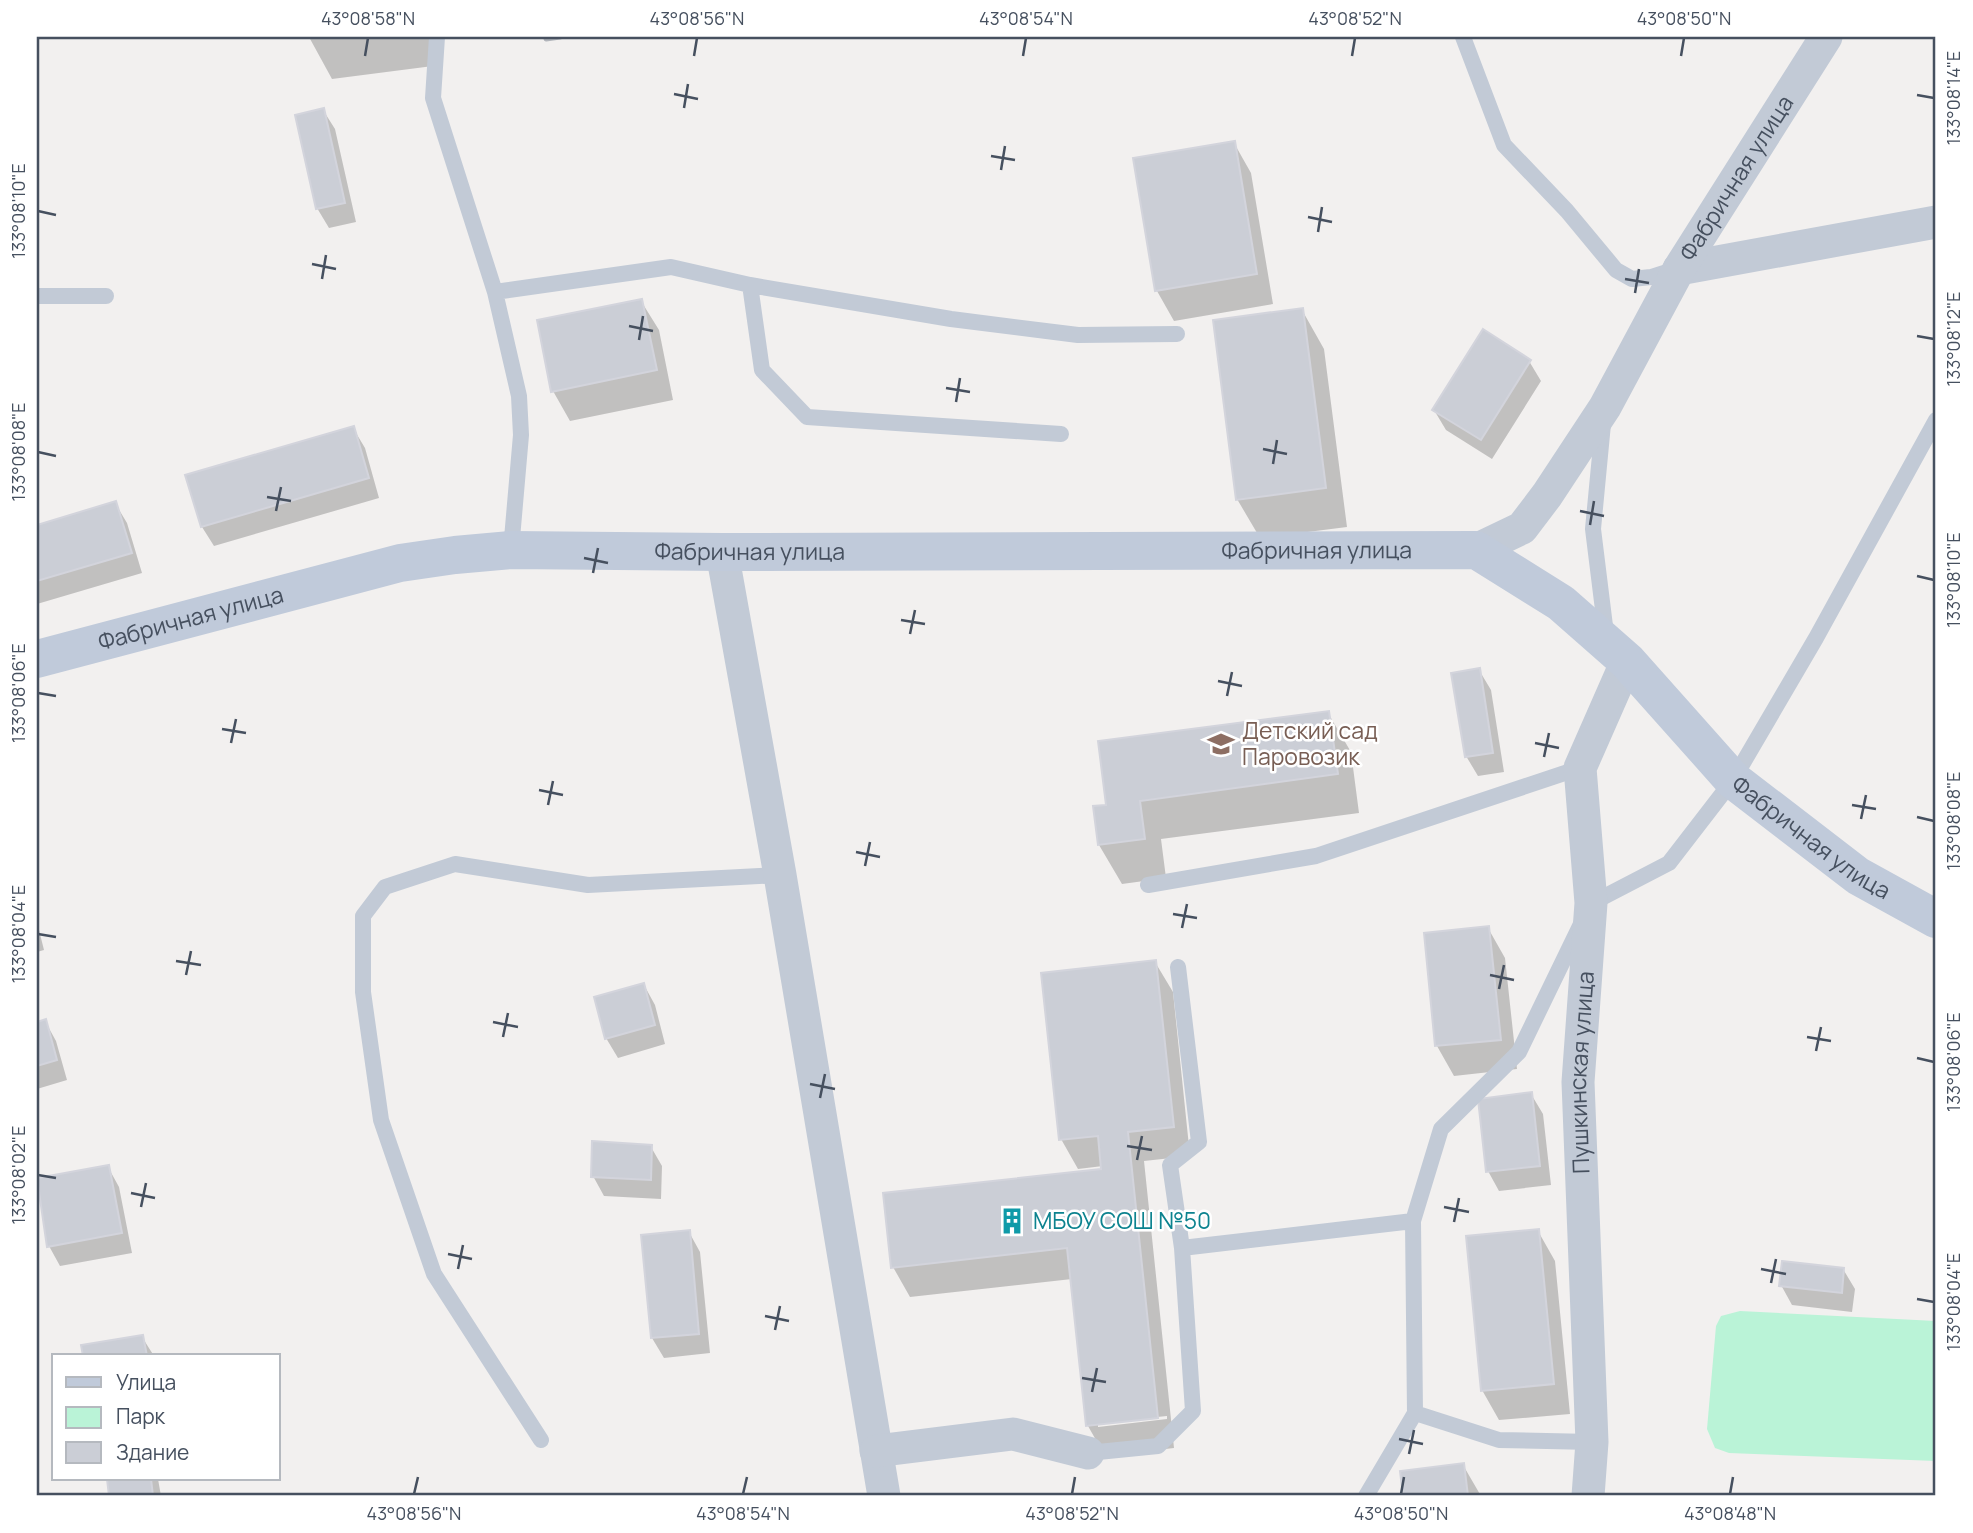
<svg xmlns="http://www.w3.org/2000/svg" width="1973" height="1533" font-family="Manrope,sans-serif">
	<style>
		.green { fill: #baf3d7 }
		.shadow { fill: #0003; fill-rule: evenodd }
		.building { fill: #cbced6; stroke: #d3d4dc; stroke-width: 2 }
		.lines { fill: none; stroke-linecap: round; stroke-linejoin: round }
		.lane { stroke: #c2cad6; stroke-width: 16 }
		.street { stroke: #c2cad6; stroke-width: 33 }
		.secondary { stroke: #c0cada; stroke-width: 38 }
		.rail { stroke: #b1b4ba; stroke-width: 5 }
		.ticks { fill: none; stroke: #46505f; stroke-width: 2.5 }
		.labels { text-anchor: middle; stroke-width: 5; stroke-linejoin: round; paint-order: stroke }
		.street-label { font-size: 23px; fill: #46505f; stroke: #fff }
		.education-label { font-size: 23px; fill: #785e54; stroke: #fff; text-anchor: start }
		.culture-label { font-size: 23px; fill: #0d838f; stroke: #fff; text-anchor: start }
		.neatline { fill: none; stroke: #46505f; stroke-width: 2.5 }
		.ticks-label { font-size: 18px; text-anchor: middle; fill: #46505f }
	</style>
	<rect width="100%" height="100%" fill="#f2f0ef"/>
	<path class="green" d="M1740,1311L1936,1321V1461L1729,1453L1715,1448L1707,1429L1716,1326L1721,1316Z"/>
	<path class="shadow" d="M309,37H429L433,66L332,79Z
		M323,110L335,129L356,222L329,228L317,208Z
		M1234,143L1251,173L1273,304L1174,321L1157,291L1135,160Z
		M641,301L659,330L673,400L570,421L553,391Z
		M1302,310L1324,349L1347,527L1260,538L1237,499Z
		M1529,361L1541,381L1492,459L1446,430L1434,410Z
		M353,428L365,448L379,498L214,546L202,527Z
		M115,503L127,523L142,573L37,604V526Z
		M1479,670L1491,690L1504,772L1478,776L1466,756Z
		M1328,713L1351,752L1359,813L1161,839L1166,878L1122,884L1099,845L1108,806Z
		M37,922L44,950L37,952Z
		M1488,928L1505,958L1517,1069L1454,1076L1437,1046L1426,934Z
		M1155,962L1173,992L1190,1156L1144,1161L1174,1448L1105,1456L1088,1426L1072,1279L910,1297L893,1267L1103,1171V1166L1078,1169L1061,1139ZM1167,1416V1419L1098,1427V1423Z
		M644,985L655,1005L665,1044L618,1058L606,1038Z
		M45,1021L56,1041L67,1080L37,1089V1023Z
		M1531,1094L1543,1114L1551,1185L1499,1191L1488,1171Z
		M651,1147L662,1166L661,1199L604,1196L593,1176Z
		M108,1167L119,1187L132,1253L60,1266L49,1246L37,1180Z
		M1538,1231L1555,1261L1570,1414L1499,1420L1482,1390Z
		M689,1232L700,1252L710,1353L664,1358L652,1338Z
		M1843,1269L1855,1289L1852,1312L1792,1305L1781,1285Z
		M142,1337L154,1356H85L83,1346Z
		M1463,1465L1481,1496H1405L1402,1472Z
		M109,1479H158L161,1496H111Z"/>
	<path class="building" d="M324,108L345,203L316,209L295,115Z
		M1235,141L1257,274L1155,291L1133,158Z
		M642,299L657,370L551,392L537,320Z
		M1303,308L1326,488L1236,500L1213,320Z
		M1483,329L1531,360L1481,440L1432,410Z
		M354,426L369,478L201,527L185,475Z
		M116,501L132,553L37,581V525Z
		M1480,668L1493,753L1465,757L1451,673Z
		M1329,711L1338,774L1140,801L1145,839L1098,845L1093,806L1106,805L1098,741Z
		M1489,926L1501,1040L1435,1046L1424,933Z
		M1156,960L1174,1127L1128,1132L1158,1418L1086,1426L1067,1248L891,1268L883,1193L1101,1169L1098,1136L1059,1140L1041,973Z
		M644,983L655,1025L605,1039L594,997Z
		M46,1019L57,1060L37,1066V1022Z
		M1532,1092L1540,1166L1486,1172L1478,1099Z
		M592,1141L652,1145L651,1180L591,1177Z
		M109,1165L122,1233L47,1247L37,1178Z
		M1539,1229L1554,1384L1481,1391L1466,1236Z
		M690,1230L699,1334L651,1338L641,1235Z
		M1782,1261L1844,1268L1842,1293L1779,1286Z
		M143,1335L147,1356H83L81,1345Z
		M1464,1463L1468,1496H1403L1400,1471Z
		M107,1479H151L153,1496H109Z"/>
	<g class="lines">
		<path class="lane" d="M437,37L433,98L495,292L519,396L521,435L511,550
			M1463,37L1504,145L1567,211L1616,270L1632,279L1651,277L1676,269
			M750,285L762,370L807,417L1061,434
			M495,292L671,267L750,285L951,319L1078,335L1177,334
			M37,296H106
			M1603,424L1593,529L1606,634
			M1148,885L1316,856L1580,768
			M1590,904L1669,863L1733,780L1816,638L1936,420
			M1182,1248L1413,1221
			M1415,1413L1499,1440L1592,1442
			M541,1440L434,1274L381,1120L363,992V916L385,887L455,864L588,885L780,875
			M1088,1453L1158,1446L1193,1411L1182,1248L1170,1165L1199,1142L1178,967
			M1366,1496L1415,1413L1413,1221L1441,1129L1519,1052L1581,924"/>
		<g class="street">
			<path d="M1679,269L1936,222"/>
			<path id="s1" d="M1476,550L1522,528L1547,495L1605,407L1679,269L1826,37"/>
			<path d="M722,552L780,875L884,1496"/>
			<path d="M876,1451L1013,1434L1088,1453"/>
			<path id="s2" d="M1588,1496L1592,1442L1578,1082L1591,903L1580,768L1627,661"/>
		</g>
		<path class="secondary" id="s3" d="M37,659L400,563L455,555L511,550L722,552L1476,550L1561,603L1627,661L1733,780L1858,876L1936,919"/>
		<path class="rail" d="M546,39L560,37"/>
	</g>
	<path class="ticks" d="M365,56L368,38M694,56L697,38M1023,56L1026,38M1352,56L1355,38M1681,56L1684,38M674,94L698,99M1917,95L1934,98M684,108L688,84M991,156L1015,160M1001,170L1005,146M38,211L56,215M1308,217L1332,222M1318,232L1322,207M312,264L336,269M322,279L326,255M1625,279L1649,283M1635,293L1639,269M629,326L653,331M1917,336L1934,339M639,340L643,316M946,388L970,392M956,402L960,378M1263,449L1287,454M38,452L56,456M1273,464L1277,440M267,497L291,501M276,511L281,487M1580,511L1604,516M1590,525L1594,501M584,558L608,563M593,573L598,548M1917,576L1934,580M901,620L925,624M910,634L915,610M1218,681L1242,686M38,693L56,696M1227,696L1232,672M222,729L246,733M231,743L236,719M1535,743L1559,748M1544,757L1549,733M539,790L563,795M548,805L553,781M1852,805L1876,809M1917,817L1934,821M1861,819L1866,795M856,852L880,857M865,866L870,842M1173,914L1197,918M1182,928L1187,904M38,934L56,937M176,961L201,965M186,975L191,951M1490,975L1514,980M1499,989L1504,965M493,1022L518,1027M503,1037L508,1013M1807,1037L1831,1041M1816,1051L1821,1027M1917,1058L1934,1062M810,1084L835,1089M820,1098L825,1074M1127,1146L1152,1150M1137,1160L1142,1136M38,1175L56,1178M131,1193L155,1198M141,1207L146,1183M1444,1207L1469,1212M1454,1222L1459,1198M448,1254L472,1259M458,1269L463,1245M1761,1269L1786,1274M1771,1283L1776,1259M1917,1299L1934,1302M765,1316L789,1321M775,1330L780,1306M1082,1378L1106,1382M1092,1392L1097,1368M1399,1439L1423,1444M1409,1454L1414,1430M414,1494L418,1477M743,1494L747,1477M1072,1494L1075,1477M1401,1494L1404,1477M1730,1494L1733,1477"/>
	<defs>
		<g id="school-bare" transform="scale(2.1)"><path d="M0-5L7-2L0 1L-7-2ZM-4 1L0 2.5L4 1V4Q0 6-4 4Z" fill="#8d6e63" stroke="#fff" stroke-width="2.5" paint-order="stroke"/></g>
		<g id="building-bare" transform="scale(2.1)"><path d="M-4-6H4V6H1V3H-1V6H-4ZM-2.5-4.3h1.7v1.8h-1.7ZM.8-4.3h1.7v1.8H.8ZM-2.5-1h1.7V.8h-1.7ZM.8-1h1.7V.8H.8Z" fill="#0f9aa8" stroke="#fff" stroke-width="2.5" paint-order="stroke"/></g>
	</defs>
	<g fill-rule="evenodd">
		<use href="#school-bare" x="1221" y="744"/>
		<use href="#building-bare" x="1012" y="1221"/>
	</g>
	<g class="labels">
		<g class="street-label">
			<text dy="8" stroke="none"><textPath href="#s1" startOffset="462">Фабричная улица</textPath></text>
			<text dy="8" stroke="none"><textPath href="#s3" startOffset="1293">Фабричная улица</textPath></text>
			<text dy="8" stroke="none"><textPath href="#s3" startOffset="726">Фабричная улица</textPath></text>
			<text dy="8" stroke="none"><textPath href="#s3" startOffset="159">Фабричная улица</textPath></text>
			<text dy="8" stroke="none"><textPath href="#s3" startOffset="1897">Фабричная улица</textPath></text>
			<text dy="8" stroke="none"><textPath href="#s2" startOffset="424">Пушкинская улица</textPath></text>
		</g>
		<g class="education-label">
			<text x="1242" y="739">Детский сад<tspan x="1242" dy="26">Паровозик</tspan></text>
		</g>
		<g class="culture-label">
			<text x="1033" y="1229">МБОУ СОШ №50</text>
		</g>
	</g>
	<rect width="1973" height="1533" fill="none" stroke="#ffffff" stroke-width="77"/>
	<rect x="52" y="1354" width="228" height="126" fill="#ffffff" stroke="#b5b9bf" stroke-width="2"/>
	<rect x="66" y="1377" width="35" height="10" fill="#c0cada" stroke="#b5b9bf" stroke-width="2"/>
	<text x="116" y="1390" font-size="21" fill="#46505f">Улица</text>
	<rect x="66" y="1407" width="35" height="21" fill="#baf3d7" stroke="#b5b9bf" stroke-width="2"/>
	<text x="116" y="1424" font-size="21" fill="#46505f">Парк</text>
	<rect x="66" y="1442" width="35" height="21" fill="#cbced6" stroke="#b5b9bf" stroke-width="2"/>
	<text x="116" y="1460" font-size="21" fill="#46505f">Здание</text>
	<rect x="38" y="38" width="1896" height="1456" class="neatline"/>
	<g class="ticks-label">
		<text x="368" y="25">43°08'58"N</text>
		<text x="697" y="25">43°08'56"N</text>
		<text x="1026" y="25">43°08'54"N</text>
		<text x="1355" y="25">43°08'52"N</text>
		<text x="1684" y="25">43°08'50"N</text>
		<text transform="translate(1954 98) rotate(-90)" y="6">133°08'14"E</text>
		<text transform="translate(19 211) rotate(-90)" y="6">133°08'10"E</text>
		<text transform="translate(1954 339) rotate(-90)" y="6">133°08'12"E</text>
		<text transform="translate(19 452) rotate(-90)" y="6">133°08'08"E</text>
		<text transform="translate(1954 580) rotate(-90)" y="6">133°08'10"E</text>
		<text transform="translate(19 693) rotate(-90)" y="6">133°08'06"E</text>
		<text transform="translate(1954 821) rotate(-90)" y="6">133°08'08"E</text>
		<text transform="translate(19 934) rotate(-90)" y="6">133°08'04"E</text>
		<text transform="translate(1954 1062) rotate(-90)" y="6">133°08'06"E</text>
		<text transform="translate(19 1175) rotate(-90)" y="6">133°08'02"E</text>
		<text transform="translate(1954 1302) rotate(-90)" y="6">133°08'04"E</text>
		<text x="414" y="1520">43°08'56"N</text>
		<text x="743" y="1520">43°08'54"N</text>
		<text x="1072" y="1520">43°08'52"N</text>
		<text x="1401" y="1520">43°08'50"N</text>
		<text x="1730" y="1520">43°08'48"N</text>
	</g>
</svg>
